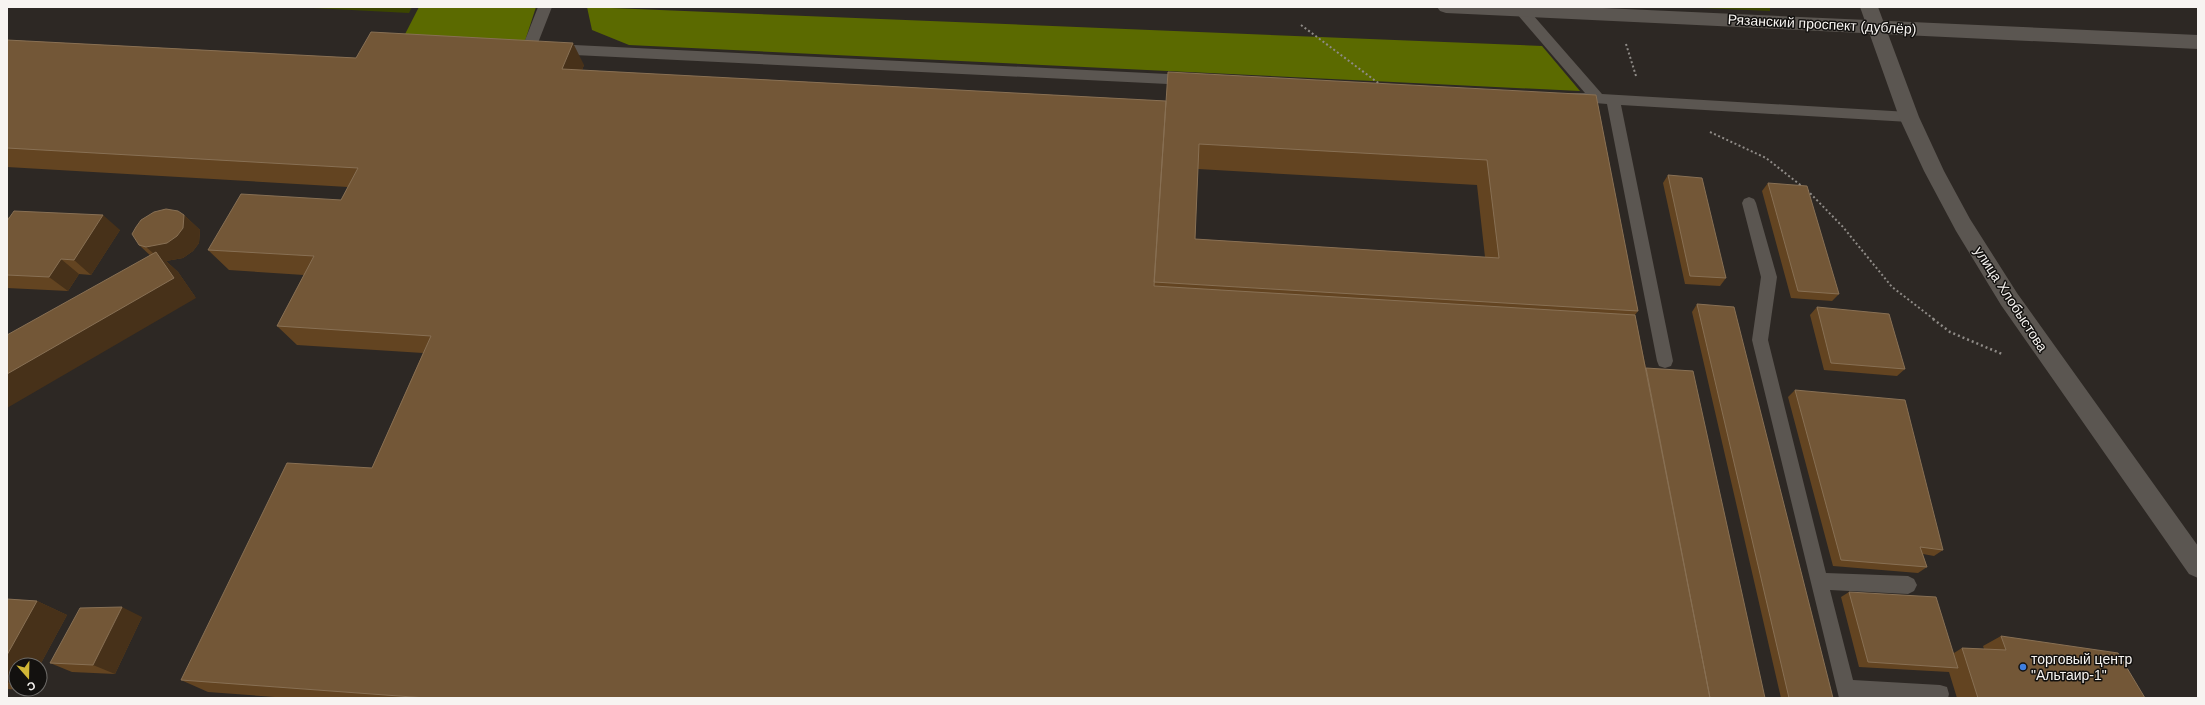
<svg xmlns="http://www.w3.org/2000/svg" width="2205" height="705" font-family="Arial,sans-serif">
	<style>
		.green { fill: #3c4600 }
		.forest { fill: #5b6a00 }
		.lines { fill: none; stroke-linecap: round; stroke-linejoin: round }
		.path-far1 { stroke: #8f8b87; stroke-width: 2; stroke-dasharray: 2 2.5; stroke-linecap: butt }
		.path { stroke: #8f8b87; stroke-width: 2.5; stroke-dasharray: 2 3; stroke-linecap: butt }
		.lane { fill: #5b5651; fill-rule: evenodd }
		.street { fill: #5b5651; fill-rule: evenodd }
		.secondary { fill: #5b5651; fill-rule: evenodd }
		.wall { fill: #634421; fill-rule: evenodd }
		.shaded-wall { fill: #473119 }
		.building { fill: #735737; stroke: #887054; fill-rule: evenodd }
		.shop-dot { fill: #3f7fe0; stroke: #13110f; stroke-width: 1.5 }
		.labels { text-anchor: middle; stroke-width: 3; stroke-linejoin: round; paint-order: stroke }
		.street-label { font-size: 14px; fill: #f7f4f1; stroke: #13110f }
		.poi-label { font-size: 14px; fill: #f7f4f1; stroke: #13110f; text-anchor: start }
	</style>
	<rect width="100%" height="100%" fill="#2d2824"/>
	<path class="green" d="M294,7H412L409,13Z
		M1679,7H1770V11Z"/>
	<path class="forest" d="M419,7H536L525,41L403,38Z
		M587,7L1542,46L1580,91L629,45L592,30Z"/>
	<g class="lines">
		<path class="path-far1" d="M1301,25L1381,85
			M1626,44L1636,76
			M1710,132L1766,158L1803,187
			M1807,190L1843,227L1892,287L1935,320"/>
		<path class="path" d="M1933,319L1950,332L2002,354"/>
		<path class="lane" d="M538,7H552L536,48L534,51H524L522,48Z
			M1516,7H1526L1602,94L1909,112L1914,113L1916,117L1914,121L1909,122L1621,105L1673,361L1671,366L1665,368L1659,366L1657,361L1607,104L1570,101L1568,97L1570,93H1585L1516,13L1514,10Z
			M554,44L1188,75L1193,76L1195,80L1193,84L1188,85L554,54L549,52L547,49L549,46Z
			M1749,197L1754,199L1756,203L1777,277L1768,340L1826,573L1908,576L1914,579L1917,585L1914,591L1908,594L1830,590L1853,680L1940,685L1947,687L1949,694L1948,698H1839L1752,340L1761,277L1742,203L1744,199Z"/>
		<path class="street" d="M1860,7H1878L1919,117L1944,171L1970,219L2017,293L2198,546V578L2189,574L2001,305L1956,231L1924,171L1899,117Z"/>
		<path class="secondary" d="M1437,7H1581L2198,35V49L1446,13L1440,11Z"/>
	</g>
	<path class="wall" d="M7,40L356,58L584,65L582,70L1166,101L1596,95L1638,311L1635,315L1646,368L1765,698H288L208,692L181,680L372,468L423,353L297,345L277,326L304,275L229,270L208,250L341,200L348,187L7,167ZM1198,169L1477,185L1485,257L1195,239Z
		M1668,175L1726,278L1720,286L1685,284L1663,183Z
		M1768,183L1839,294L1832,301L1791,298L1762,191Z
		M184,215L200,230L199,243L193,251L183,258L166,261L178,272L196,298L139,245Z
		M7,216L9,218L120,230L91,275L79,274L68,291L7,288Z
		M1697,304L1833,698H1781L1692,312Z
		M1817,307L1905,369L1897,376L1824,370L1810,315Z
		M1795,390L1943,550L1934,556L1923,554L1927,567L1918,573L1833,566L1788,397Z
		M1849,592L1954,653L1962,648L1984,649L1983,646L2001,636L2145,698H1957L1949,672L1859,667L1841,597Z
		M7,599L37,601L67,615L40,665H16V689H27V690L7,689Z
		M142,617L115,674L72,672L50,663Z"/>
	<path class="shaded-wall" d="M573,43L584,65L573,91L562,69Z
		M103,215L120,230L91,275L74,260Z
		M184,215L200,230L199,243L193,251L183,258L166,261L178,272L196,298L7,408V374L161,260L146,247Z
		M61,259L79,274L68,291L49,277Z
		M37,601L67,615L40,665H16V686L7,682V655Z
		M122,607L142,617L115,674L93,665Z"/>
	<path class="building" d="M371,32L573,43L562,69L1166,101L1154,286L1635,315L1710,698H426L181,680L287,463L372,468L431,336L277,326L314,256L208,250L241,194L341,200L358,168L7,148V40L356,58Z
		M1168,72L1596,95L1638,311L1154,282ZM1199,144L1487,160L1499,258L1195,239Z
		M1668,175L1702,178L1726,278L1690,276Z
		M1768,183L1807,186L1839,294L1798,291Z
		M166,209L178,211L184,215L183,228L177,236L167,243L146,247L139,245L132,234L136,227L141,220L154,212Z
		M14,211L103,215L74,260L61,259L49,277L7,275V221Z
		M156,252L174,278L7,374V335Z
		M1697,304L1734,307L1833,698H1789Z
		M1817,307L1889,314L1905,369L1831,363Z
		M1646,368L1693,371L1765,698H1710Z
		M1795,390L1905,400L1943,550L1920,547L1927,567L1841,560Z
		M1849,592L1936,597L1958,668L1868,662Z
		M7,599L37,601L7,655Z
		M122,607L93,665L50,663L80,608Z
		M2001,636L2118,653L2145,698H1978L1962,648L2006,650Z"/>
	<circle class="shop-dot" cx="2023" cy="667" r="4"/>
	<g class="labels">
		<g class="street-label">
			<text transform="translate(1822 24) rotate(3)" y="5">Рязанский проспект (дублёр)</text>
			<text transform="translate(2011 299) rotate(57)" y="5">улица Хлобыстова</text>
		</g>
		<g class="poi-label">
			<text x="2031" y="664">торговый центр<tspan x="2031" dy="16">"Альтаир-1"</tspan></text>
		</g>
	</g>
	<rect width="2205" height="705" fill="none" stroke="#f7f4f1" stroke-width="16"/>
	<g transform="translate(28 677) rotate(160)"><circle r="19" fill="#13110f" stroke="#6e6c69"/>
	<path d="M0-3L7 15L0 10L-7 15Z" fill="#d1b736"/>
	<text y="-6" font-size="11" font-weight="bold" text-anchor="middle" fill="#f7f4f1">С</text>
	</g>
</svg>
